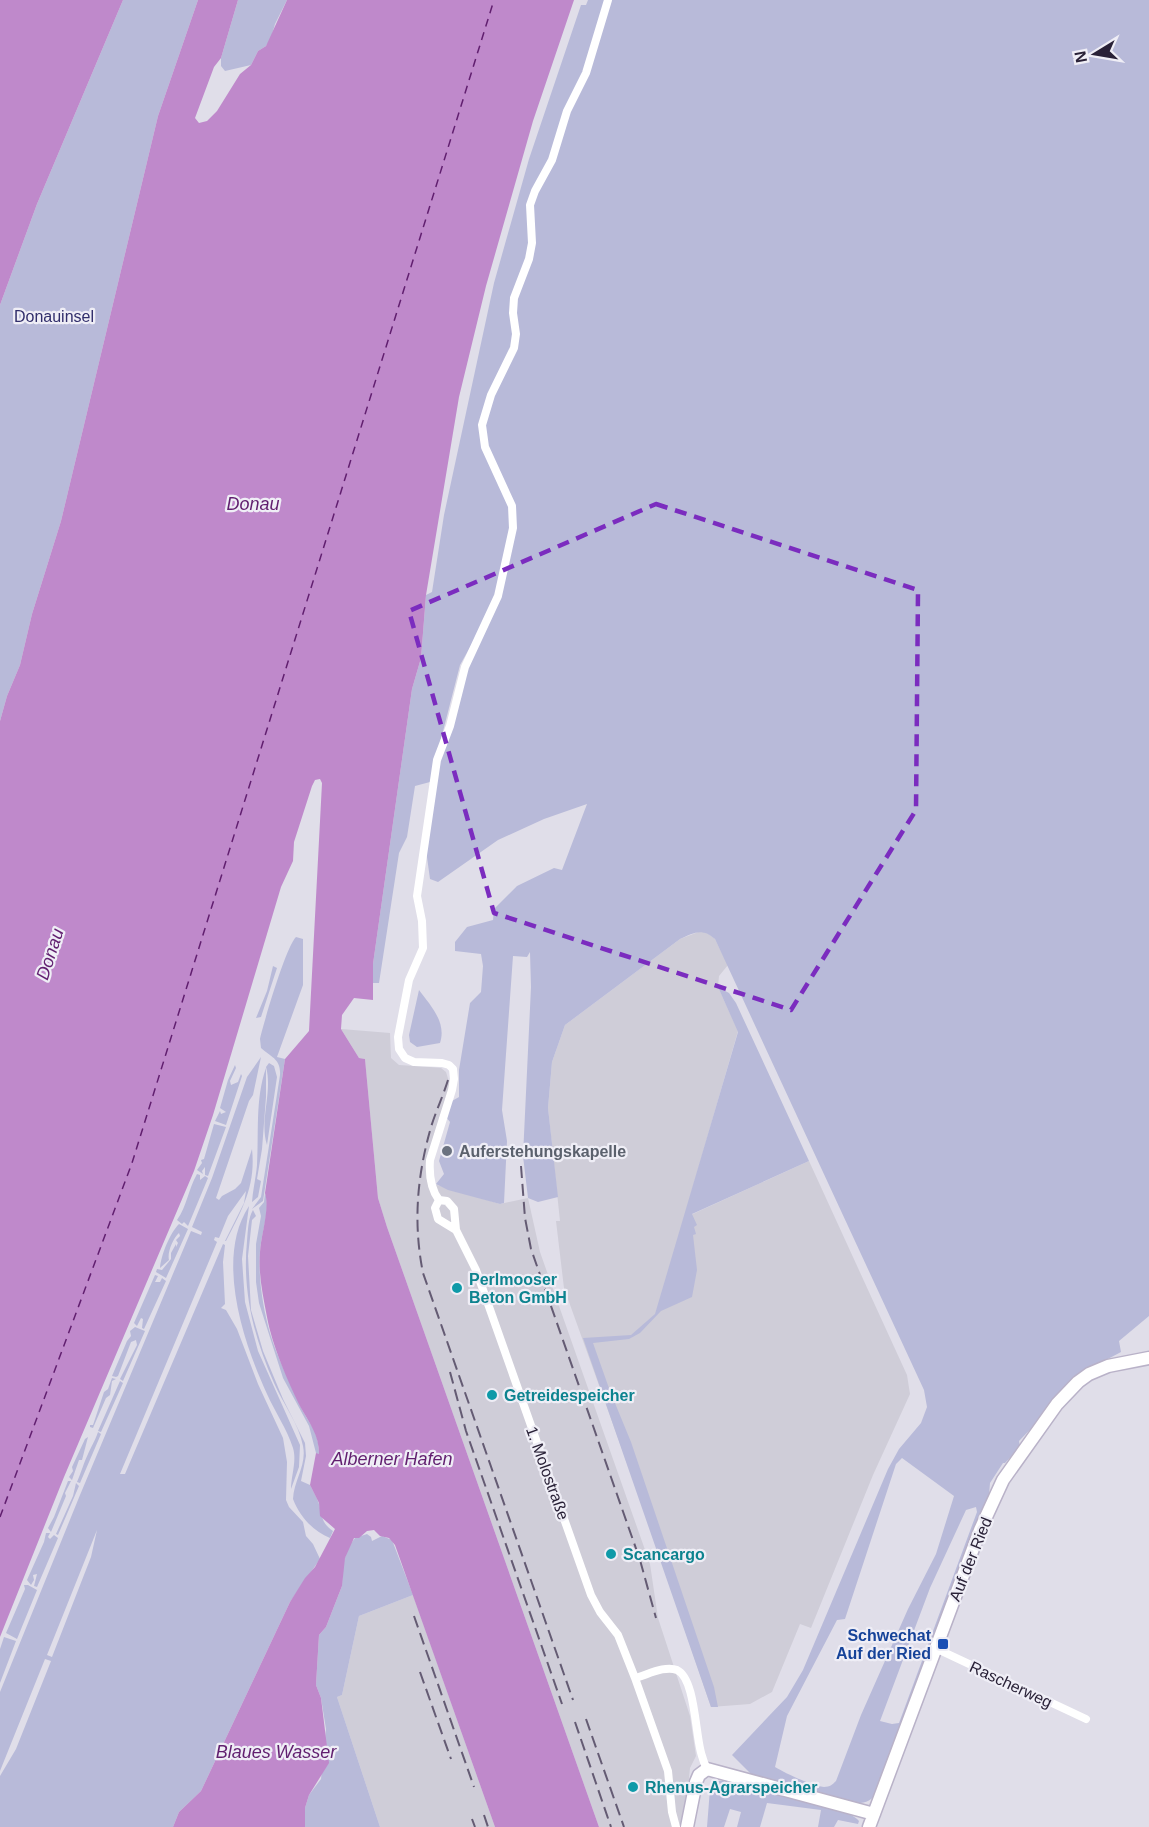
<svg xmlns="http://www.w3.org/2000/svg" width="1149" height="1827" font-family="Arial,sans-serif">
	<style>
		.built { fill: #cfcdd8 }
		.green { fill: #b8bad9; fill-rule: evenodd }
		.water { fill: #bf89cb }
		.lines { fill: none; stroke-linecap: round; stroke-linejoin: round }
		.ferry { stroke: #611f6f; stroke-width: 1.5; stroke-dasharray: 8 6; stroke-linecap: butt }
		.secondary-casing { stroke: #b9b2c8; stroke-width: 15 }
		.street { stroke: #fff; stroke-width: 8 }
		.secondary { stroke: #fff; stroke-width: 12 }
		.rail { stroke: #645b73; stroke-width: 2; stroke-dasharray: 12 6; stroke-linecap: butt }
		.marked { fill: none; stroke: #7b2cbf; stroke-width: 4.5; stroke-dasharray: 12 8; stroke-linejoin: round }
		.worship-dot { fill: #6b7280; stroke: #efeef6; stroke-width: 2 }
		.culture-dot { fill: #0f9aa8; stroke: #efeef6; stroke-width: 2 }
		.transit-dot { fill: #1a4fb4; stroke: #efeef6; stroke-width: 2 }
		.labels { text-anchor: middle; stroke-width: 4.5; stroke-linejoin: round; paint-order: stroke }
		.park-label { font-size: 16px; fill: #312e6b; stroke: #efeef6 }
		.worship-label { font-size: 16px; font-weight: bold; fill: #5b616d; stroke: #efeef6; text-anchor: start }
		.culture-label { font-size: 16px; font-weight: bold; fill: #0d838f; stroke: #efeef6; text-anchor: start }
		.street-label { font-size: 16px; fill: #292137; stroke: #efeef6 }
		.transit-label { font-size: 16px; font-weight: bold; fill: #164399; stroke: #efeef6; text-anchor: end }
		.water-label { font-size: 18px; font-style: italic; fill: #611f6f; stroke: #efeef6 }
	</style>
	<rect width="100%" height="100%" fill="#e0dee9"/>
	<path class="built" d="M701,931L709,934L715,939L728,965L719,976L718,987L738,1031L684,1218L809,1161L907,1375L910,1394L873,1475L811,1628L800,1624L772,1692L750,1704L711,1707L646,1516L564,1288L556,1221H560L548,1108L552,1062L565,1025L680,939Z
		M341,1029L390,1033L391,1058L399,1065L430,1067L441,1068L446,1072L450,1085L427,1158V1182L500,1204L528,1198L540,1252L650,1564L658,1618L690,1716L696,1756L690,1768L687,1797L680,1827H599L387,1227L378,1198L365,1059L359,1058Z
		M413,1595L495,1827H380L337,1697L342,1695L359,1616Z"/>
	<path class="green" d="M123,0H198L158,116L61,521L32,614L20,665L7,696L0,721V305L37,204Z
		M238,0H287L275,24L271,38L266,46L258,51L251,65L225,71L221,66V58Z
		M588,0H1149V1316L1119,1341L1121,1352L1089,1369L1019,1441L1020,1447L1005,1463H1003L990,1483L989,1495L879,1791C871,1801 865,1804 853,1803L756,1779L732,1755L787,1697L803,1670L888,1469L899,1449L921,1423L927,1407L924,1390L715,939C703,928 694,932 680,939L565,1025L552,1062L548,1108L558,1197L538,1202L528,1198L523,1156L531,987L530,952L527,957L513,956L502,1110L507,1141L504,1203L500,1204L448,1190L436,1184L444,1174L439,1161L450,1122L446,1117L452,1101L459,1097V1070L470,1003L481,992L483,966L481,954L455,951V942L467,927L493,920L494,909L517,886L554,868L562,870L587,804L544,819L498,840L438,882L430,879L426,850L439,760L473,642L460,665L430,782L415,786L407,837L399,853L379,983H373V964L412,689L421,658L426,595L432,592L444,515L494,283L529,159L581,5H586ZM902,1458L954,1496L936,1554L908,1609L861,1715L836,1781C833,1784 830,1787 824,1787C810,1785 787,1774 775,1767L787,1716L837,1620L845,1619L896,1464ZM976,1507L977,1512L899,1723L892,1724L880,1721L930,1588L966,1510Z
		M296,937L303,939V985L277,1057L285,1059L263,1201L252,1209L261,1197L280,1075C281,1059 271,1057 261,1048L260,1039C264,1021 286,947 296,937Z
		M273,966L277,968L261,1017L256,1018L267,991Z
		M718,987L729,993L736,1003L809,1161L692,1214L697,1225L694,1227L696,1234L693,1235L697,1270L692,1297L661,1311L640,1333L629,1339L593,1343L610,1391L631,1442L714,1687L718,1707H711L583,1338L631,1335L655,1314L738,1032Z
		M419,990C430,1005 447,1022 440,1043L417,1047L410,1042L409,1035Z
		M261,1057L253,1095L249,1101L216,1198L219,1200L222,1196L235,1189L241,1183L252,1149C256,1186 242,1210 226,1241H225L244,1203L246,1191L228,1216L219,1238L215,1237L214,1240L217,1242L120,1474H125L223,1244L225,1245L223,1262L225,1304L221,1308L226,1310L237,1329L258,1384L283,1438L287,1462L286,1500L289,1507L303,1522L306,1536L313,1544L320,1559L290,1602L201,1791L179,1812L173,1827H0V1776L16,1749L51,1661L45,1659L0,1771V1692L80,1495L191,1231L201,1235L202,1232L192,1227L212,1178L247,1077ZM97,1530L91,1557L52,1657L47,1655Z
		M269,1063L274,1066L277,1077L267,1145C259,1120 273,1092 266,1067Z
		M235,1065L236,1068L230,1081L231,1085L238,1082L241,1074L242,1076L226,1125L215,1121L220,1111L221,1114L226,1112L220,1108L228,1080Z
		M266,1068V1097L262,1149L257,1179L261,1181L258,1197L252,1202C253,1189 256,1177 257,1165C259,1133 255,1099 266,1068Z
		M214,1124L226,1127L208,1176L205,1175V1167L202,1171L203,1174L197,1170L202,1163L201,1160L204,1159Z
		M197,1174L200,1175V1180L205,1176L208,1178L188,1226L184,1222L182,1224L177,1220C187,1206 188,1190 197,1174Z
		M265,1193C271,1210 261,1233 260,1251C258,1278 263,1308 270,1333C277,1357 290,1382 300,1405C309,1426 319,1428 319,1455L316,1453L309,1426L283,1378L259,1303L256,1282V1244L261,1216L259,1208L264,1202Z
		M249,1206L242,1259L245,1302L258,1351L300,1445L299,1467L291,1489C291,1476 297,1461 293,1448C287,1429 275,1412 267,1394C243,1342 215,1258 249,1206Z
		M253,1210L256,1216L252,1220L248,1256L251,1310L263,1351L283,1399L305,1443L306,1456L301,1481L310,1485C313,1491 317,1498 319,1504C322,1516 322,1524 333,1531L330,1538C313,1531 300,1517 293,1499C294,1480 307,1465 303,1446C299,1424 283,1404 274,1383C254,1338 242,1291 247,1241C248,1231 248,1218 253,1210Z
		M179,1224L188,1229L166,1278L156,1272L157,1269L162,1270L171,1259V1253L176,1244V1247L178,1243L176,1240L180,1236L179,1233C173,1238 167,1253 169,1260L160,1268C161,1255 170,1233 179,1224Z
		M155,1275L158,1276L155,1282H160L162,1278L166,1281L144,1329L142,1328L143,1319L141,1318L137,1326L134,1323Z
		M135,1327L145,1331L123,1381L120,1379L137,1345L136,1340L131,1342L118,1376L116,1377L112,1376L127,1341L131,1336L130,1331Z
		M112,1378L116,1379L112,1381L110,1395L106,1398L93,1428L90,1427V1425H93L104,1392L108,1389Z
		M120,1381L123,1383L101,1432L98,1431Z
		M98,1432L101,1434L80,1483L77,1482C81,1473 84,1462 88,1454C91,1447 95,1441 98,1432Z
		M88,1437L82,1460H79L72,1480L69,1477L73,1471L72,1467L85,1439Z
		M68,1481H71L65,1493L66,1496L51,1532L48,1528L54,1517Z
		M76,1483L79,1486L58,1535L56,1534L73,1496Z
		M46,1533H50L48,1537L50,1539L54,1535L58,1538L37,1587L34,1586L37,1574L33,1575L34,1580L31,1585L27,1580L44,1542Z
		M367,1534L371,1537L372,1541L382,1536L392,1540L413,1595L359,1616L342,1695L337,1697L380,1827H305V1808L309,1795L321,1779L326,1729L321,1698L316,1685L319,1635L326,1627L342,1586L343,1563L349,1546L355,1538Z
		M24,1585H28L37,1590L17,1639L6,1633L25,1589Z
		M4,1637L16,1641L0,1683V1649Z
		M716,1781H722C746,1787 849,1805 859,1821L858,1824L838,1820L834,1827H818L821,1810L767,1803L760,1827H737L741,1812L730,1809L724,1827H707L710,1789Z"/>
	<path class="water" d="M0,0H123L37,204L0,305Z
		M198,0H238L221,58L214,67L195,118L199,123L207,121L217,111L240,74L251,65L258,51L266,46L287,0H574L533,121L486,286L459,397L426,595L421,658L412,689L373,964V1000L354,998L342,1015L341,1029L359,1058L365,1059L378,1198L387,1227L599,1827H495L395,1545L389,1538L380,1536L374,1530L367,1531L359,1538H354L345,1558L342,1586L326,1627L319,1635L316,1685L321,1698L329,1763L309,1795L305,1808V1827H173L179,1812L201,1791L290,1602L305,1578L315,1567L335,1529L320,1516L319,1503L310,1485L316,1453L319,1454C319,1435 310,1424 301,1408C288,1382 272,1345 267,1317C263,1295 258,1274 260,1252C261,1234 270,1209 265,1193L285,1059L309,1031L322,783L320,779L315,780L312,786L294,842L293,861L281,887L213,1115L194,1171L64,1477L0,1637V721L7,696L20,665L32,614L61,521L158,116Z"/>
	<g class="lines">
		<path class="ferry" d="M0,1517L132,1163L494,0"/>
		<g class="secondary-casing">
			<path id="secondary" d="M687,1827L696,1782L699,1775L707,1769L874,1814
				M869,1827L980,1530L1003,1480L1057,1404L1078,1382L1089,1374L1108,1366L1149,1358"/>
		</g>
		<path class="street" d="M439,1200C430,1188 429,1174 430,1160L452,1090L454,1079L453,1069L449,1065L442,1063L414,1062L405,1058L399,1049L398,1037L409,980L423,948L422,921L417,896L437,760L450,726L465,667L498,596L513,528L512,506L485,447L482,425L491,395L514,348L516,334L513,313L514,298L529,259L532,243L530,205L535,191L552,160L567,111L586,73L608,0
			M456,1230L438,1219L435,1208L439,1200L447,1201L454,1209L456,1230L476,1270L591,1595L600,1612L618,1635L635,1678L668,1771L672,1812L676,1827
			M935,1648L1086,1719
			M635,1678C647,1675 665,1665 677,1670C696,1679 695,1737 702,1756C703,1760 705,1765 707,1769"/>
		<use href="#secondary" class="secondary"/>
		<path class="rail" d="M448,1080C443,1096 436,1111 431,1127C417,1176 413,1223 423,1273L573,1700
			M521,1166L525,1218L531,1249L640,1560L656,1618
			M450,1372L466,1431L562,1704
			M414,1616L474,1787
			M420,1672L451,1759
			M586,1719L624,1827
			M575,1722L611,1827
			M484,1815L488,1827
			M472,1819L475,1827"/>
	</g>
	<path class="marked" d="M656,504L918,590L916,810L791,1010L494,913L409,611Z"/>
	<circle class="worship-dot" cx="447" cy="1151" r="6"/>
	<g class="culture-dot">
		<circle cx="457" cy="1288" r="6"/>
		<circle cx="492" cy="1395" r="6"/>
		<circle cx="611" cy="1554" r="6"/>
		<circle cx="633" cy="1787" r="6"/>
	</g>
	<rect class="transit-dot" x="937" y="1638" width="12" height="12" rx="3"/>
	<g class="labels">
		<g class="park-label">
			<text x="54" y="322">Donauinsel</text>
		</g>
		<g class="worship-label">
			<text x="459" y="1157">Auferstehungskapelle</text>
		</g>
		<g class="culture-label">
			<text x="469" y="1285">Perlmooser<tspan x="469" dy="18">Beton GmbH</tspan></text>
			<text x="504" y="1401">Getreidespeicher</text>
			<text x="623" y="1560">Scancargo</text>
			<text x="645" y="1793">Rhenus-Agrarspeicher</text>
		</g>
		<g class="street-label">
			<text transform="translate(548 1473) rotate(70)" y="6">1. Molostraße</text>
			<text transform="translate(970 1559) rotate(-68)" y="6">Auf der Ried</text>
			<text transform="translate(1011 1684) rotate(25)" y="6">Rascherweg</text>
		</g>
		<g class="transit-label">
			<text x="931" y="1641">Schwechat<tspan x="931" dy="18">Auf der Ried</tspan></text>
		</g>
		<g class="water-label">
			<text x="253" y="510">Donau</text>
			<text transform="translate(50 954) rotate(-72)" y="6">Donau</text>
			<text x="392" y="1465">Alberner Hafen</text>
			<text x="276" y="1758">Blaues Wasser</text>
		</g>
	</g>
	<g transform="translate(1095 54) rotate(259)" stroke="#efeef6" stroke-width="4.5" paint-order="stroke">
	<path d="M0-4.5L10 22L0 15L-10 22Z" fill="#292137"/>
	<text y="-9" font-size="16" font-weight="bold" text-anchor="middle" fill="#292137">N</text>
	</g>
</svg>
